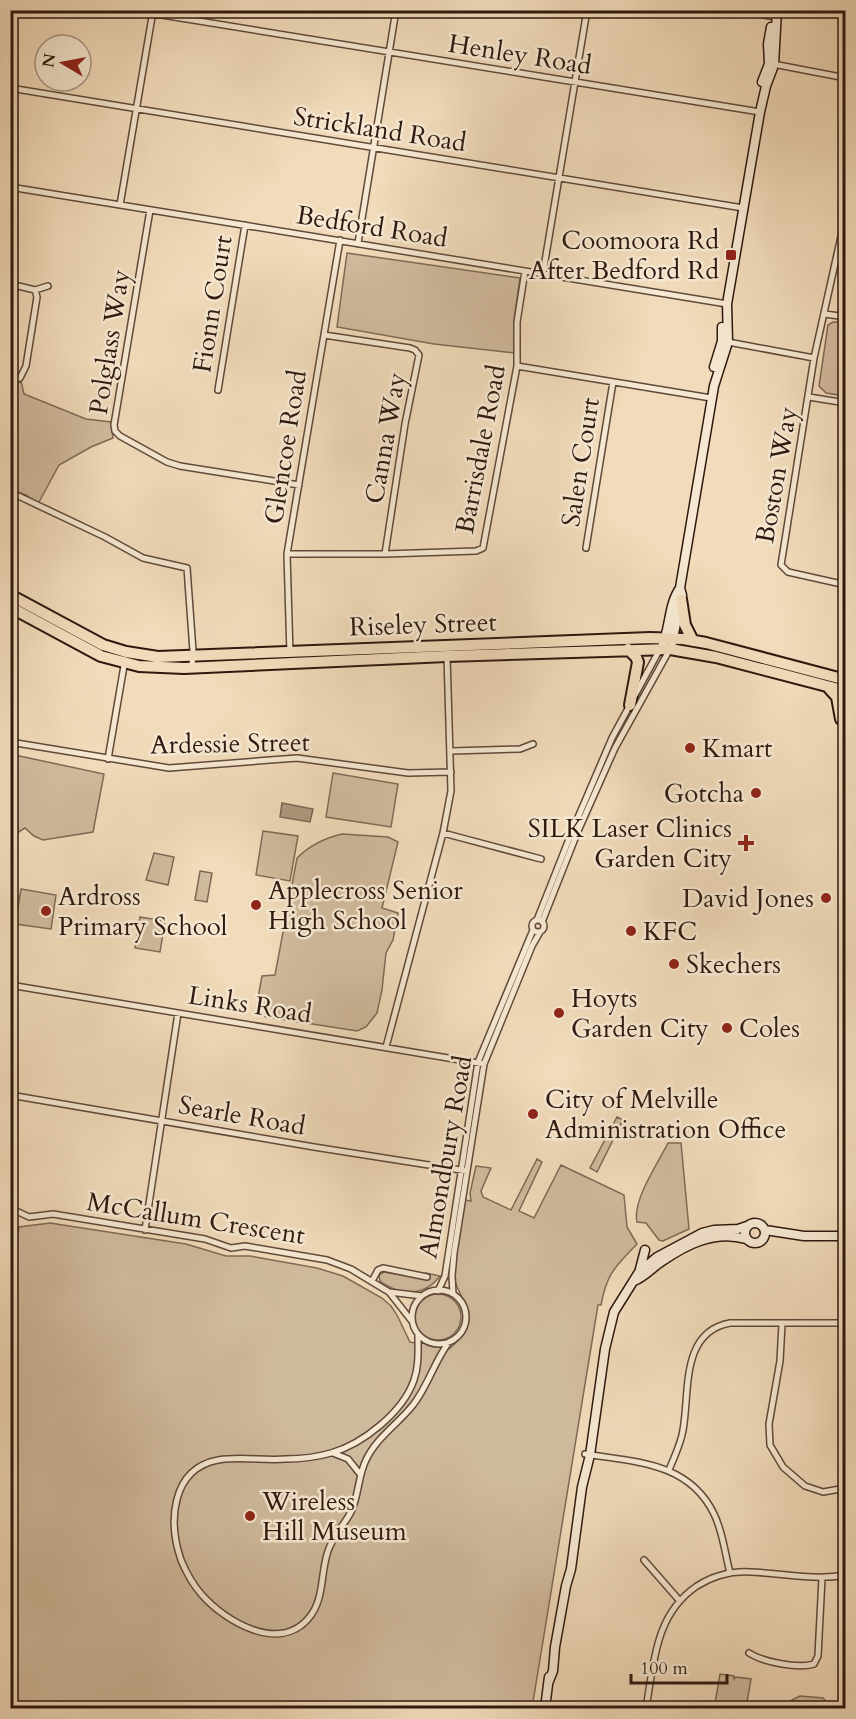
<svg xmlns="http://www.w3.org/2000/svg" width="856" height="1719" font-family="Cardo,serif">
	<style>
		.green { fill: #d0ba9d; stroke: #7f6956; stroke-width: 1.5 }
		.water { fill: #af9980; stroke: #7b6553; stroke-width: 1.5 }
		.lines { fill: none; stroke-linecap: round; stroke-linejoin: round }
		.street-casing { stroke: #5f493a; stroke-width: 8 }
		.secondary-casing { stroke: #2e180f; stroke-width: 11 }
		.highway-casing { stroke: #2e180f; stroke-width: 14 }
		.street { stroke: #f6e8d2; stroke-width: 5 }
		.secondary { stroke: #f6e8d2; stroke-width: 8 }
		.highway { stroke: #f1dbba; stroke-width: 10 }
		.poi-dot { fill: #8f2418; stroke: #f6e8d2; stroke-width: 2 }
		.labels { text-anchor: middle; stroke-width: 5; stroke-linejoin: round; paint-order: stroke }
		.street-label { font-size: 26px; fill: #2e180f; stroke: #f6e8d2 }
		.poi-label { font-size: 26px; fill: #2e180f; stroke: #f6e8d2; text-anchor: start }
	</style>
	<rect width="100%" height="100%" fill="#f1dbba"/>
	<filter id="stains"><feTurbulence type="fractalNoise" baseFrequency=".00333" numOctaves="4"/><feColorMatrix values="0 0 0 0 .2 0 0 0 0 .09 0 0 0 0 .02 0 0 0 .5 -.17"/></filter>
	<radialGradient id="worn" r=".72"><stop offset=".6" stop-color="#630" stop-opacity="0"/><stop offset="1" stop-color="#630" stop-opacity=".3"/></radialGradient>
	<path class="green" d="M347,253L520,278L514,320V353L434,344L337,327Z
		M833,322H845V396L826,393L819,386L828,325Z
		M21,381L24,394L86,419L111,422L113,438L91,447L59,465L38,504L26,495L11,490V431L16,397V385Z
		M10,754L104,774L93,832L43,840L34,836L25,828L17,833H11Z
		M333,773L398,784L391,827L326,817Z
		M263,831L298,836L290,881L256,875Z
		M342,834L388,837L398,842L382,908L398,913L393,940L386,953L382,990L377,1013L366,1027L357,1031L255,1015L262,976L275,975L297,858C310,845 325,838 342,834Z
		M154,853L174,857L168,885L146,880Z
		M200,871L212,873L207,902L195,900Z
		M21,889L56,895L51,929L15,924Z
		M140,917L165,921L160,952L135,948Z
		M617,1117L623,1120L597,1172L590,1168Z
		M668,1143H681L689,1229L663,1241L659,1240L646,1223L637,1222C632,1201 658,1163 668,1143Z
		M537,1159L542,1162L519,1211L534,1218L561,1165L624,1195L627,1227L637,1244C615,1267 607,1273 601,1305H598L532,1708H11L10,1277L19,1227L50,1223L186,1244L226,1256H250L317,1268L343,1276L382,1298L391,1306L397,1315L410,1342L421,1344L422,1342L431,1346L449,1349C472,1329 474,1320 460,1293C457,1287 454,1282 454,1275C453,1253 462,1223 465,1200L471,1201L470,1193L476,1166L491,1168L481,1191L483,1197L511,1210Z
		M384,1272L421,1278L426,1273L440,1276C424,1297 400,1296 380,1281L379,1275Z
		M415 1317a23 23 0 1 1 46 0a23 23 0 1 1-46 0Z
		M720,1674L734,1676V1679L736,1677L751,1679L746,1708L731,1706V1703L729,1705L715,1703Z
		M800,1696L823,1698L832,1708H786L790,1701Z"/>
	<path class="water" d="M282,803L313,809L310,822L280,817Z"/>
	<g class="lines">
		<g class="street-casing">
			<path id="street" d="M131,10L760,112
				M735,10L776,17
				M773,64L846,78
				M10,88L743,208
				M10,187L727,304
				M120,205L153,11
				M150,210L114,425L115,431L120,436L167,462L180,466L299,485
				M846,214L814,358L781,565L788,572L846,585
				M358,243L396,10
				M543,273L587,10
				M10,284L35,290L48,286
				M825,314L846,317
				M324,335L410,348L415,350L419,355L405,424L385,554
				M728,342L814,358
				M517,366L711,398
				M10,380L20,378L26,366L37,297L35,290
				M218,390L245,225
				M809,397L846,403
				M10,492L105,537L143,558L187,568L193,651L192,667
				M586,548L613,382
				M287,554H385L476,551L483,548L517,366V322L525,271
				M290,654L287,554L340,240
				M635,695L660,649
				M10,742L169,768L297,758L408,773L451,772
				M451,751L520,749L533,744
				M108,759L125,660
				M443,833L541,859
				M537,920L573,829L612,738L631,703
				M532 926a6 6 0 1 1 12 0a6 6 0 1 1-12 0Z
				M542,922L578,831L615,748L670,649
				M10,985L484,1064
				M386,1047L443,833L451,791L447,656
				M10,1095L314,1147L467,1171
				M10,1208L29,1217L53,1214L205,1239L231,1248L245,1246L327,1260L351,1269L389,1292L411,1320
				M145,1230L178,1013
				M372,1281L378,1270L383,1268L427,1277
				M412 1317a27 27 0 1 1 54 0a27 27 0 1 1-54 0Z
				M438,1291L445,1276L478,1062L533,930
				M389,1292L422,1296
				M453,1294L452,1276L454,1253L484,1064L532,946L540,932
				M782,1324L780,1361L769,1424L770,1445L783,1467L805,1486L823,1492L846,1488
				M418,1336C418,1351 419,1366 414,1380C403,1412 363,1444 331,1453C317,1457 301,1459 286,1459C264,1461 241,1456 218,1460C171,1469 168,1522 181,1560C186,1572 193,1585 202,1595C225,1621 278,1653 308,1619C325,1600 320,1574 328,1551C333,1536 344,1525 351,1512C359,1495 358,1476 366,1460C376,1438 398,1424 413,1405C428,1386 434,1362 449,1342
				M333,1453L348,1459L360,1474
				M585,1454C635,1462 689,1462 714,1514C723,1532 725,1554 730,1573
				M669,1470C674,1457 681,1444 683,1430C690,1392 680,1332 730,1323H846
				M644,1560L679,1600
				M749,1653C763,1662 798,1669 814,1664L818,1656L822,1578
				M646,1708C654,1663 655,1614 697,1586C713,1576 731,1571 750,1572C782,1573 813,1581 846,1575"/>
		</g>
		<g class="secondary-casing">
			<path id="secondary" d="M762,82L769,64L768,44L771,27
				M714,367L722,341V327
				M672,643L682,595L680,588L714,386L728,342L727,304L760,112L766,86L774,65L777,10
				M663,644C670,626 669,603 680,588
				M745 1233a10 10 0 1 1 20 0a10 10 0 1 1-20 0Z
				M765,1230L804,1236H846
				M640,1269L645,1250
				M634,1281C644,1277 652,1268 661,1262C687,1244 715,1230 746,1239
				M549,1681L553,1671L555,1647L566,1586L571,1569L582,1487L590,1455L605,1349L614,1312L639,1272L657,1257L702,1233L714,1230L738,1229L747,1226
				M545,1708L549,1677"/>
		</g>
		<g class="highway-casing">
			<path id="highway" d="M10,595L103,645L126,652L158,657L650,638L683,639L706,643L846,680
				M681,599L685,625L693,641
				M10,607L101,656L139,666L184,668L447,656L670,649L716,657L846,691
				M628,649L636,657L638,662L630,705
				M828,687L837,697L841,719"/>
		</g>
		<use href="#street" class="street"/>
		<use href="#secondary" class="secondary"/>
		<use href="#highway" class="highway"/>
	</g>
	<g class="poi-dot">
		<rect x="725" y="249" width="12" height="12" rx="3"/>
		<circle cx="690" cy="748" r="6"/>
		<circle cx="756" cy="793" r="6"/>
		<path d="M743 834h6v6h6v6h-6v6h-6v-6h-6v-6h6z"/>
		<circle cx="826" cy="898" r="6"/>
		<circle cx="256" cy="905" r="6"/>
		<circle cx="46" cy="911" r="6"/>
		<circle cx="631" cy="931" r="6"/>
		<circle cx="674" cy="964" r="6"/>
		<circle cx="559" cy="1013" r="6"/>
		<circle cx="727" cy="1028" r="6"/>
		<circle cx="533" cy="1114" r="6"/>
		<circle cx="250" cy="1516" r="6"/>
	</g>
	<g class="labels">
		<g class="street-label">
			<text transform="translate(520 54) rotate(9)" y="9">Henley Road</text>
			<text transform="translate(380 129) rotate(9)" y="9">Strickland Road</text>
			<text transform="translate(372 226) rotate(9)" y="9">Bedford Road</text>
			<text transform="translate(212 304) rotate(-81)" y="9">Fionn Court</text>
			<text transform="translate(109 342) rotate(-81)" y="9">Polglass Way</text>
			<text transform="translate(385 438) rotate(-80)" y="9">Canna Way</text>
			<text transform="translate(285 447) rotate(-81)" y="9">Glencoe Road</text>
			<text transform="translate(480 449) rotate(-79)" y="9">Barrisdale Road</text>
			<text transform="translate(580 462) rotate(-81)" y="9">Salen Court</text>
			<text transform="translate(776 475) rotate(-80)" y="9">Boston Way</text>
			<text transform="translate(423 624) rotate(-2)" y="9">Riseley Street</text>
			<text transform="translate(230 743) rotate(-1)" y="9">Ardessie Street</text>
			<text transform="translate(250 1004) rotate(9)" y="9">Links Road</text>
			<text transform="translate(242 1115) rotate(10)" y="9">Searle Road</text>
			<text transform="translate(445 1157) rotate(-80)" y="9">Almondbury Road</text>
			<text transform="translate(196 1218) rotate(9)" y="9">McCallum Crescent</text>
		</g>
		<g class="poi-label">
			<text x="719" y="249" text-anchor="end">Coomoora Rd<tspan x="719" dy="30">After Bedford Rd</tspan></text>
			<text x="702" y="757">Kmart</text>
			<text x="744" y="802" text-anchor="end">Gotcha</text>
			<text x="732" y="837" text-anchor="end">SILK Laser Clinics<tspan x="732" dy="30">Garden City</tspan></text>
			<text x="268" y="899">Applecross Senior<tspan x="268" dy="30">High School</tspan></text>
			<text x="58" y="905">Ardross<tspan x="58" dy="30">Primary School</tspan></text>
			<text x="814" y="907" text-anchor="end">David Jones</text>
			<text x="643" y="940">KFC</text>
			<text x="686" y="973">Skechers</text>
			<text x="571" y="1007">Hoyts<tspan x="571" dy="30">Garden City</tspan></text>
			<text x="739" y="1037">Coles</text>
			<text x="545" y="1108">City of Melville<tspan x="545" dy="30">Administration Office</tspan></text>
			<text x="262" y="1510">Wireless<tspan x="262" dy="30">Hill Museum</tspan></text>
		</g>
	</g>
	<rect width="856" height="1719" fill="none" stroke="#f1dbba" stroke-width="36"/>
	<rect x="12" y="12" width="832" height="1695" fill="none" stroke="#2e180f" stroke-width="3"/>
	<rect x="18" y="18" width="820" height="1683" fill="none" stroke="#2e180f" stroke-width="1.5"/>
	<g transform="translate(63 63) rotate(280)"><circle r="28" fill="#f6e8d2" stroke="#a69584" stroke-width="1.5"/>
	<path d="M0-4.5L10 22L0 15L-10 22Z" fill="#8f2418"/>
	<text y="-9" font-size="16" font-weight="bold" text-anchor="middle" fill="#2e180f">N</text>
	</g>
	<path d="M631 1674v9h96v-9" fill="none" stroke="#2e180f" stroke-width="3"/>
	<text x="640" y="1674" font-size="18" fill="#2e180f" stroke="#f6e8d2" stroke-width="4.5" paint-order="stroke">100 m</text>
	<rect width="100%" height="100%" filter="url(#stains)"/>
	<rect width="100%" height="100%" fill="url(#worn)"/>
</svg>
